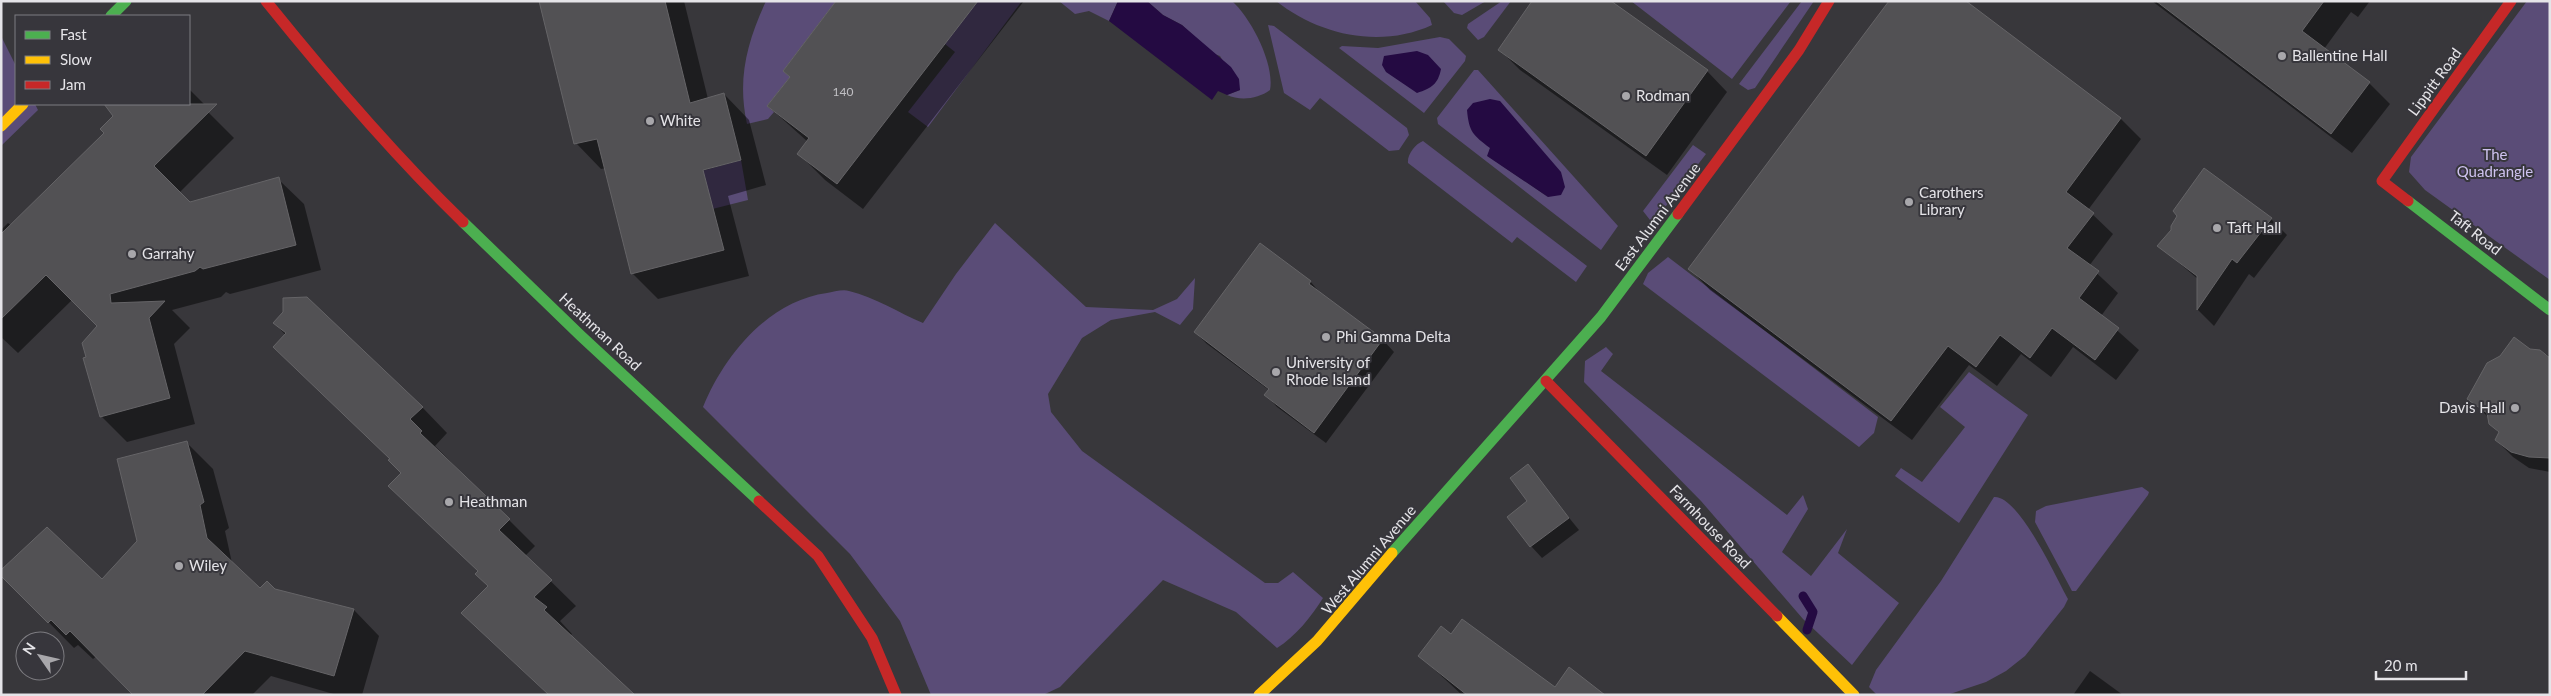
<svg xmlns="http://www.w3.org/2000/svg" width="2551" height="696" font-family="Lato,sans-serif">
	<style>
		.green { fill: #5a4c77; fill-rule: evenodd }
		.water { fill: #240a42 }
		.shadow { fill: #0007 }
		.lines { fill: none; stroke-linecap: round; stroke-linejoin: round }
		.stream { stroke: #240a42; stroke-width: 9 }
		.building { fill: #525154; stroke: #656467 }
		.fast { stroke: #4caf50; stroke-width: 11 }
		.slow { stroke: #ffc107; stroke-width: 11 }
		.jam { stroke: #c62828; stroke-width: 11 }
		.poi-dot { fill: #a8a7ab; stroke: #37363c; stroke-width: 2 }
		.labels { text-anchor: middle; stroke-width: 4; stroke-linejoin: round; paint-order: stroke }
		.number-label { font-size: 12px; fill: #c0bfc3 }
		.poi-label { font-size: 15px; fill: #e5e4e8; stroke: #37363c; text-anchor: start }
		.street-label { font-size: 15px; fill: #e5e4e8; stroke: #37363c }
		.park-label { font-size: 15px; fill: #cfc3f0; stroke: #37363c }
	</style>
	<rect width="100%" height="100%" fill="#38373b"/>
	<path class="green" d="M766,1H836L783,71L790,77L767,106L774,112L768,119L747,124C737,79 747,42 766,1Z
		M978,1H1022L928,127L908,112L955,52L945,44Z
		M1059,1H1118L1109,21L1089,11L1075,14Z
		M1147,1H1232C1251,18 1275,64 1270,90C1258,99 1240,101 1227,95L1240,90L1220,56L1212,53L1182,25L1163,15Z
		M1276,1H1415L1430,18L1432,25C1380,49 1319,35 1276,1Z
		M1443,1H1486L1462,15L1454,13Z
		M1502,1H1511L1484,37L1478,40L1467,28L1468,24Z
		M1631,1H1791L1732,79Z
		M1802,1H1814L1755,88L1748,90L1739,84Z
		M2527,1H2550V280L2425,190L2409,172L2411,157Z
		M1268,25L1274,26L1407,128L1409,135L1399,150L1389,151L1320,98L1310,110L1284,93Z
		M1,36L16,66V104H35L38,110L1,146Z
		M1440,37L1449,39L1466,56L1465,61L1424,113L1339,48L1342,46L1378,48Z
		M1474,70H1478L1618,226L1601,250L1438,124L1437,118ZM1490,148L1548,197L1488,156Z
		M1423,141L1587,266L1576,282L1517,237L1512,243L1408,163C1407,155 1415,144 1423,141Z
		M1693,145L1706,154L1666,206L1660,220H1650L1643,211Z
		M741,160L748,200L665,221L656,184Z
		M995,223L1086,307L1153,310L1177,299L1195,278L1193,309L1180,325L1155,312L1111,320L1082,338L1048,394L1051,412L1082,451L1265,583H1278L1293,572L1323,598C1312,616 1295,637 1277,648L1236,612L1163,580L1060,687L1043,695H931L900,621L850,554L703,407C724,356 768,301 827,293C833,292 843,289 849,291C875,297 899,313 923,323L956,274Z
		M1668,257L1878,417L1874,433L1859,447L1643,284L1648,273Z
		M1606,347L1613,354L1601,371L1787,515L1803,495L1808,509L1782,552L1811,576L1847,529L1838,553L1899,603L1852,665L1803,619L1701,501L1584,382L1585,361Z
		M1969,372L2028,415L1959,523L1895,476L1901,468L1922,482L1965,427L1940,407Z
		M2142,487L2149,492L2148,495L2076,591H2072L2035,522L2036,511L2046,506Z
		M1994,497C2019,495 2056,578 2068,599L2064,607L2025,656L2006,671L1986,682L1947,695H1877L1869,687L1876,670L1941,581Z"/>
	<path class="water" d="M1118,1H1147L1163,15L1182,25L1231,67L1239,79L1240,90L1227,95L1218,91L1212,100L1109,21Z
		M1417,51L1428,55L1441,69C1438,84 1432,88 1417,93L1386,72L1382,65L1384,56Z
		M1490,99L1500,101L1561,172L1565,187L1561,195L1548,197L1487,156L1490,148C1473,135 1469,132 1467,110L1473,103Z"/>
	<path class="shadow" d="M540,1H684L708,99L724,94L749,120L766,185L728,196L749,276L658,299L632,273L606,168L601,169L576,143Z
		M838,1H1024L863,209L825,180L799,154L808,142L768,106L791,77Z
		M1964,1L2121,119L2141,139L2088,210L2113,234L2089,266L2118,293L2101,316L2139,350L2116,380L2073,347L2051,377L2021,354L1997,386L1969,365L1912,440L1710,290L1690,269Z
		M2152,1H2370L2358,17L2351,12L2324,49L2369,83L2390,104L2352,153Z
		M1499,49L1707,71L1727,92L1667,175L1520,70Z
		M189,89L207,107L206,110L234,138L179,193L190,203L278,179L304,204L321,270L230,294L226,292L221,297L172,310L190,328L174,344L195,424L127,442L101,416L88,357L98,326L72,300L18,353L1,337V230L8,223L12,226L106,134L115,116L112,112L121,104H189Z
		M2271,219L2287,235L2254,278L2249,274L2214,326L2198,310L2199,280L2159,246Z
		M1310,281L1321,294L1383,340L1394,352L1326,443L1277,407L1266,395L1269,390L1207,344L1195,332Z
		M275,323L422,407L447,433L435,446L535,546L525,556L576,606L560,621L572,634L570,636L633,695H549L489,639V586L402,472Z
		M2529,351H2539L2550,356V472L2529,468L2513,457L2496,440L2500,434L2490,423L2489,418L2469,398Z
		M187,443L213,469L229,528L225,531L232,563L260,590H274L354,610L379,636L362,695H337L271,676L252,695H135L97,656L93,659L78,645L74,648L1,574L102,581L138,541Z
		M1527,466L1579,530L1542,558L1531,546Z
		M1451,635L1555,689L1603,695H1462L1420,656Z
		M2090,671L2123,695H2073Z"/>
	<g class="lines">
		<path class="stream" d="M1803,596L1813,612L1807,630"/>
	</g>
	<path class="building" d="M539,1H665L690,103L724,93L741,160L703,170L724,250L631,274L597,139L574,144Z
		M836,1H978L837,184L797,154L809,138L767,106L790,77L783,71Z
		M1532,1H1611L1708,70L1646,156L1498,50Z
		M1889,1H1966L2121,118L2066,192L2094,213L2067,248L2099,271L2079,298L2119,328L2095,360L2052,328L2030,358L2000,335L1976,367L1948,346L1891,421L1688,269Z
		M2156,1H2324L2302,31L2370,82L2331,134Z
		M104,104H217L154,166L190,202L279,177L296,245L203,269L200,267L195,271L110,294L111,303L165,301L149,318L170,398L100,417L83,358L86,357L82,343L97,326L46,275L1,319V234L104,133L100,129L113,116Z
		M2204,168L2272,218L2237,263L2232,259L2197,310V276L2157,246L2171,230V226L2177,216L2173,211Z
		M1260,243L1311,281L1309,284L1383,339L1314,433L1264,395L1269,389L1194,332Z
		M307,297L423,407L410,419L422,431L420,433L510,519L499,530L552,580L534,597L547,607L544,610L635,695H549L461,613L488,586L475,574L478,571L388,486L401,473L388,460L390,459L273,347L286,333L273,323L283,312V298Z
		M2514,337L2530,349L2540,350L2550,358V458L2529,457L2511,452L2495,440L2499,432L2489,424L2487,413L2467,399L2487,363L2500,356Z
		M187,441L204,502L200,505L207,538L260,588L267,581L275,589L354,609L334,676L245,651L202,695H133L70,631L66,635L51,620L48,623L1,576V570L47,527L102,579L137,541L117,459Z
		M1528,464L1569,518L1530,547L1507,517L1527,501L1510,478Z
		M1462,619L1555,687L1569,667L1605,695H1467L1418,656L1441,626L1451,634Z"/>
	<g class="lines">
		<path class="fast" d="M111,16L126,1
			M2408,201L2550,310
			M463,222L581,336L759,501
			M1392,553L1601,317L1678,214"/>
		<path class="slow" d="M1,126L23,104
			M1777,616L1854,695
			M1259,695L1317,641L1392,553"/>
		<path class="jam" d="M266,1C328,78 392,153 463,222
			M2408,201L2382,181L2511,1
			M1678,214L1799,50L1829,1
			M1546,381L1777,616
			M759,501L818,556L872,638L896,695"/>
	</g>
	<g class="poi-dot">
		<circle cx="2282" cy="56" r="5"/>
		<circle cx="1626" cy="96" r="5"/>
		<circle cx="650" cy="121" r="5"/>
		<circle cx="1909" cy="202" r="5"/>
		<circle cx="2217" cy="228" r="5"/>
		<circle cx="132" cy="254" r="5"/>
		<circle cx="1326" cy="337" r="5"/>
		<circle cx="1276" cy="372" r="5"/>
		<circle cx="2515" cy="408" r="5"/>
		<circle cx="449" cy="502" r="5"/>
		<circle cx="179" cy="566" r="5"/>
	</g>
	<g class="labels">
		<g class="number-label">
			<text x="843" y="96">140</text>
		</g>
		<g class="poi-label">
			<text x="2292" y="61">Ballentine Hall</text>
			<text x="1636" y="101">Rodman</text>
			<text x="660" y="126">White</text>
			<text x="1919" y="198">Carothers<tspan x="1919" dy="17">Library</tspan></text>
			<text x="2227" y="233">Taft Hall</text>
			<text x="142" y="259">Garrahy</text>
			<text x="1336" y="342">Phi Gamma Delta</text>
			<text x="1286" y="368">University of<tspan x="1286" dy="17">Rhode Island</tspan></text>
			<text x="2505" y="413" text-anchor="end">Davis Hall</text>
			<text x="459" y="507">Heathman</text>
			<text x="189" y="571">Wiley</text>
		</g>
		<g class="street-label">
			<text transform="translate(2435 82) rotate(-54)" y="5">Lippitt Road</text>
			<text transform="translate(1658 217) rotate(-53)" y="5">East Alumni Avenue</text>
			<text transform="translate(2475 233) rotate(38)" y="5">Taft Road</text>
			<text transform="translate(600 332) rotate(43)" y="5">Heathman Road</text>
			<text transform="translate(1710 527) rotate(46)" y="5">Farmhouse Road</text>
			<text transform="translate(1369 560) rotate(-50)" y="5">West Alumni Avenue</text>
		</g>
		<g class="park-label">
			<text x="2495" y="160">The<tspan x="2495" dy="17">Quadrangle</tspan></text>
		</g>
	</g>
	<rect width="2551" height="696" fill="none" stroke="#e5e4e8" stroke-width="5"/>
	<rect x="15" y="15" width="175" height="90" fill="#37363c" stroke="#7d7c81"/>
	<rect x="25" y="31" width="25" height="8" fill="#4caf50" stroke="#7d7c81"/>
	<text x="60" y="40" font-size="15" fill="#e5e4e8">Fast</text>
	<rect x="25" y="56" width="25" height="8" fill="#ffc107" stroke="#7d7c81"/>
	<text x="60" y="65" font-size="15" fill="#e5e4e8">Slow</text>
	<rect x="25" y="81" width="25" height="8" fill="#c62828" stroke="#7d7c81"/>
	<text x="60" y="90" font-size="15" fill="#e5e4e8">Jam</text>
	<g transform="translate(40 656) rotate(304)"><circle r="24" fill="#37363c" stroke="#7d7c81"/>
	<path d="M0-4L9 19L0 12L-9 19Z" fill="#a8a7ab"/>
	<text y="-8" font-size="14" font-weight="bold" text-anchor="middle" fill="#e5e4e8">N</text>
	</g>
	<path d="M2376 671v8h90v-8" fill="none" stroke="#e5e4e8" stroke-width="2.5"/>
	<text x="2384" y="671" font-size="15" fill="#e5e4e8" stroke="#37363c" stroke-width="4" paint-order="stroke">20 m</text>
</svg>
